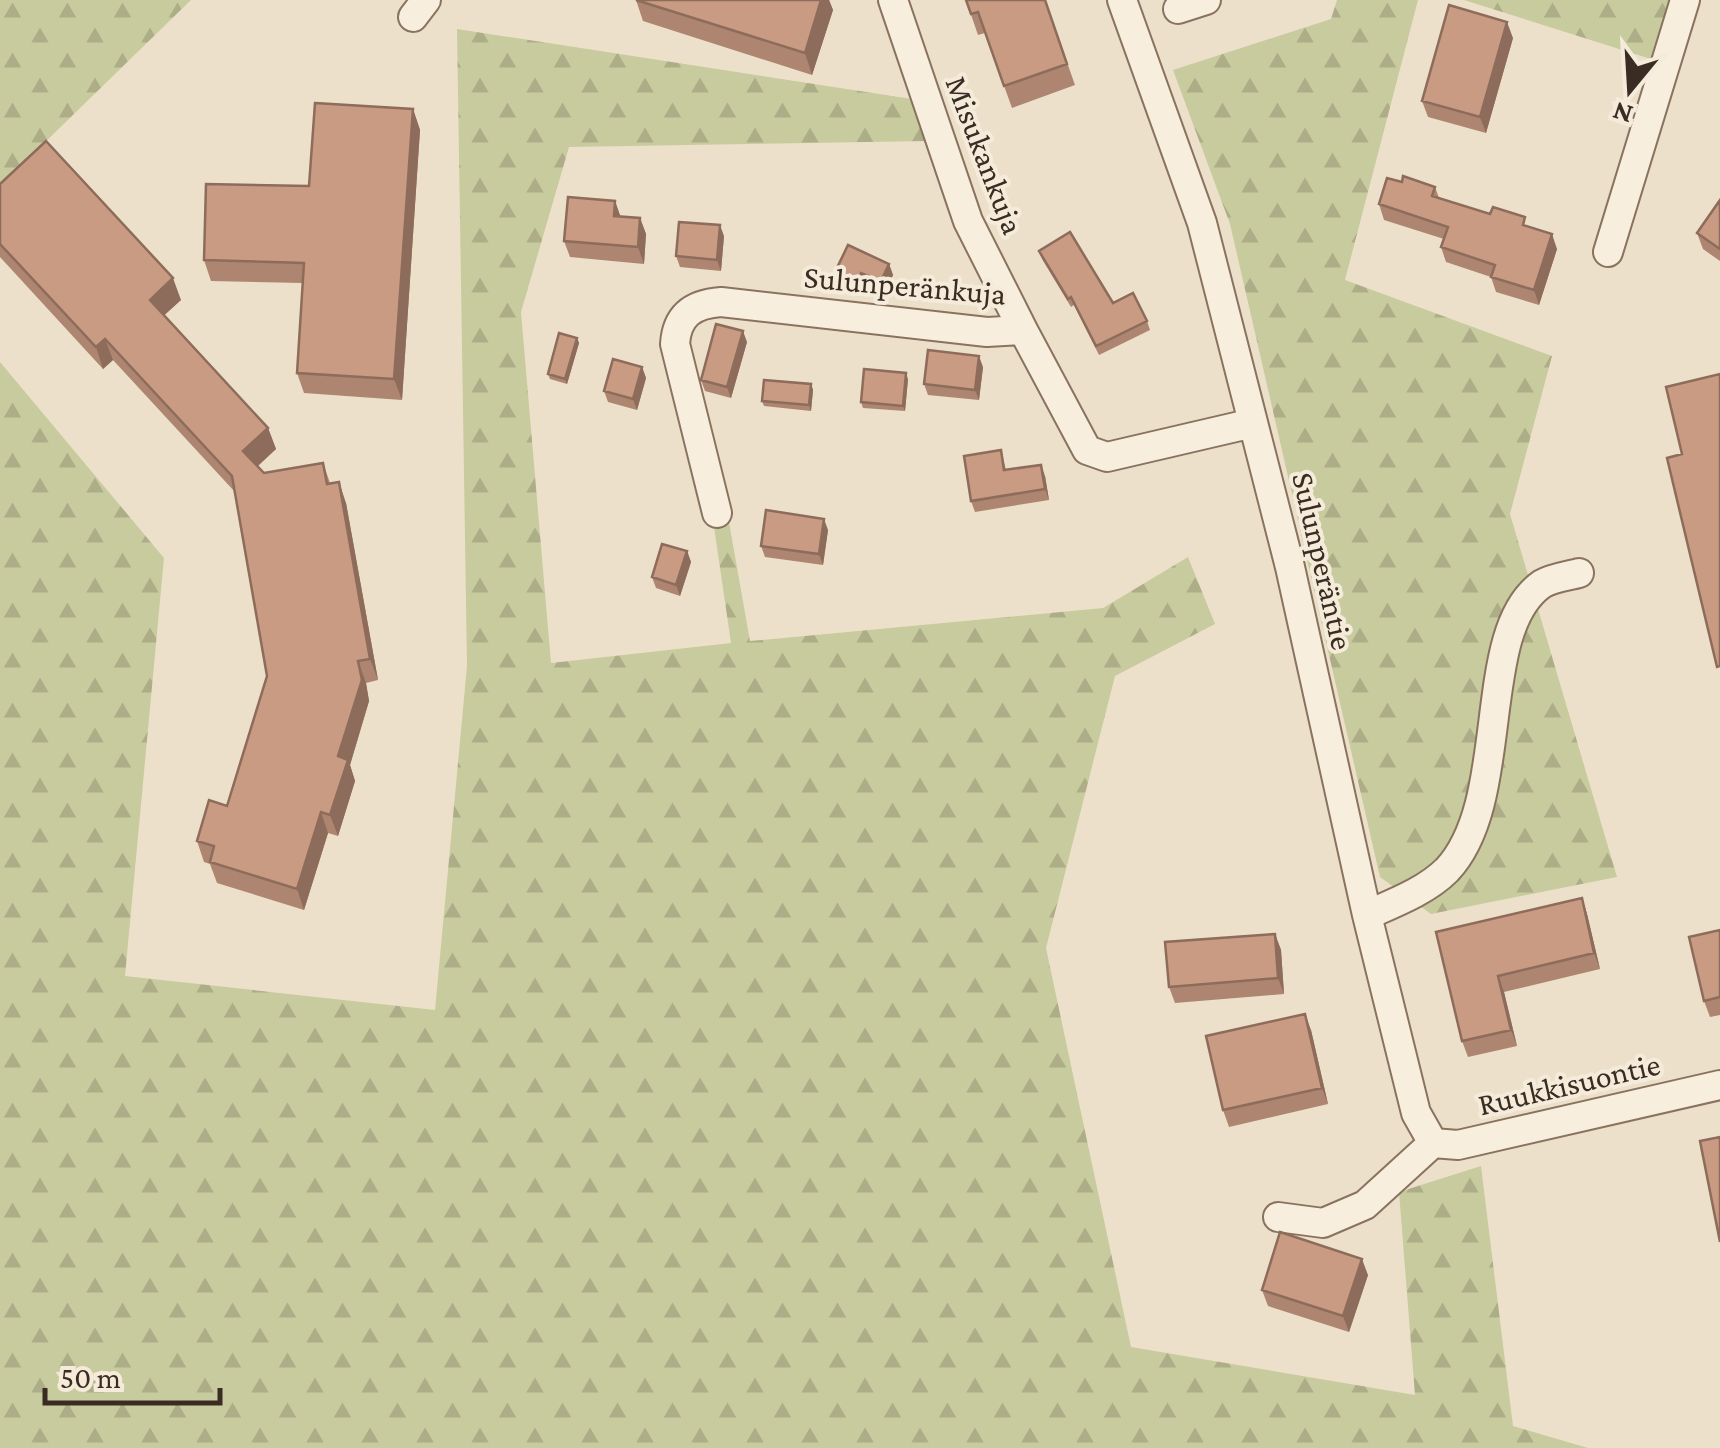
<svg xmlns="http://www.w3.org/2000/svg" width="1720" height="1448" font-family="'Crimson Pro',serif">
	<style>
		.forest { fill: url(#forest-firs) }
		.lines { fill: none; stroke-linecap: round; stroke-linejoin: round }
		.minor-casing { stroke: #89735f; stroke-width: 32 }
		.minor { stroke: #f8eedd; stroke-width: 28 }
		.wall { fill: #ad8570 }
		.shaded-wall { fill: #8d6c5b }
		.building { fill: #c99b82; stroke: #8d6c5b; stroke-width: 2.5 }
		.labels { text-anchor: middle; stroke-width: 8; stroke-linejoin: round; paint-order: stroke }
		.street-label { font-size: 32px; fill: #3a2c22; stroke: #f5ebda }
	</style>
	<defs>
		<pattern id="forest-firs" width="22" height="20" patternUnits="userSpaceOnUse" patternTransform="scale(2.5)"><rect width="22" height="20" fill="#c8cb9e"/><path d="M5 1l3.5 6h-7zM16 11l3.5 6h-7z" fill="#adae88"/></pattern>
	</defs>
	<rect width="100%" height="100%" fill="#ede0ca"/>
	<path class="forest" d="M0,0H191L0,186Z
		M1337,0H1418L1345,280L1552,356L1510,514L1617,877L1431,914L1380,877L1230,224L1173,70L1331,19Z
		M1464,0H1671L1654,60Z
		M457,29L912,99L928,141L569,147L521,312L551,663L731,643L714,527L729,522L750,641L1103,608L1188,557L1215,624L1115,676L1046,948L1131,1347L1415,1395L1399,1192L1481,1166L1513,1426L1588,1448H0V362L164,558L125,976L435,1010L467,666Z"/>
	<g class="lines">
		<g class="minor-casing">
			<path id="minor" d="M893,0L968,221L1023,330
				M1122,0L1202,223L1290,567L1367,915L1416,1113L1433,1143
				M1178,9L1206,0
				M413,17L426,0
				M1608,252L1685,0
				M717,513L675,344C677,315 693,304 721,302L987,332L1023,330L1087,450L1107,457L1253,423
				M1367,915C1394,903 1426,891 1447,870C1513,800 1474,631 1542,584C1552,578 1568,576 1579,573
				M1433,1143L1458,1145L1720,1085
				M1278,1217L1323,1223L1365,1205L1433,1143"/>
		</g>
		<use href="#minor" class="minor"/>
	</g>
	<path class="wall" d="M636,0H829L833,10L812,75L643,21Z
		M966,0H1045L1075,85L1012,108L985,33L978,35Z
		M1513,38L1486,133L1428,117L1422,101Z
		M413,109L420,130L402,400L304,393L297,373L303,283L211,281L204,260L309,186Z
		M1402,182L1435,187L1439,198L1529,227L1557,249L1539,305L1496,292L1491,277L1446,262L1441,247L1444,239L1384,220L1379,204Z
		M0,184L181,300L164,315L268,428L276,449L258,466L264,473L323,463L330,483L346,503L378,680L366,683L369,701L350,765L355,781L338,836L328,833L304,910L217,883L210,864L204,862L197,841L227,806L267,676L235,492L113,360L103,369L0,257Z
		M1720,200V261L1703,249L1697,233Z
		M615,201L620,216L640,218L646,234L644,264L570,257L564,241Z
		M724,236L721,271L680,267L676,256Z
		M1039,251L1113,303L1147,321L1150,330L1099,355L1074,305L1071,307L1042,259Z
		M889,264L893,275L885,292L865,283L860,295L838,285L834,274Z
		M577,338L579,343L567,384L550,379L548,374Z
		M747,342L731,398L705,391L701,380Z
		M642,367L646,378L637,410L608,402L604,391Z
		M983,367L979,400L928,395L924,384Z
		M908,379L905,411L863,408L861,402Z
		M811,384L813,390L811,411L764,406L762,401Z
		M1001,450L1006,470L1045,476L1049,500L975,512L971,501Z
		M828,530L823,565L765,557L761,546Z
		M687,551L691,562L680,596L656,588L652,577Z
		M1582,898L1587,914L1600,969L1504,992L1517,1046L1468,1057L1462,1041L1436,932Z
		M1720,930V1015L1710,1017L1704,1001Z
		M1275,934L1281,950L1284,994L1175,1003L1169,987Z
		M1311,1030L1328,1104L1229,1127L1223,1110Z
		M1368,1275L1349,1332L1268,1306L1262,1290Z"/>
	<path class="shaded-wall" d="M821,0H829L833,10L812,75L805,53Z
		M1507,22L1513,38L1486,133L1480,117Z
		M413,109L420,130L402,400L394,379Z
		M615,201L621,218L614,216Z
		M640,218L646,234L644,264L638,247Z
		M720,225L724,236L721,271L717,260Z
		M1552,234L1557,249L1539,305L1534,290Z
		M889,264L893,275L885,292L881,281Z
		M861,273L865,283L860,295L856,284Z
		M173,278L181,300L158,321L150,300Z
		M743,331L747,342L731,398L727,387Z
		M577,338L579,343L567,384L565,379Z
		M105,339L113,360L103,369L96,347Z
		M979,356L983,367L979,400L975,390Z
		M642,367L646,378L637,410L633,399Z
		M906,373L908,379L905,411L903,406Z
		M811,384L813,390L811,411L809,405Z
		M268,428L276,449L251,472L243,451Z
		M1041,465L1045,476L1049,500L1045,489Z
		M339,482L346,503L378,680L370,659Z
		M824,519L828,530L823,565L819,554Z
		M687,551L691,562L680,596L676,585Z
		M358,661L366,683L369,701L350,765L355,781L338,836L330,815L338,756Z
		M321,812L328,833L304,910L297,889Z
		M1582,898L1587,914L1600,969L1594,953Z
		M1275,934L1281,950L1284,994L1278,978Z
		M1498,976L1504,992L1517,1046L1511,1030Z
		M1305,1014L1311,1030L1328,1104L1322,1088Z
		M1362,1259L1368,1275L1349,1332L1343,1316Z"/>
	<path class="building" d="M636,0H821L805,53Z
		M966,0H1045L1067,64L1004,86L978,12L971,14Z
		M1449,5L1507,22L1480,117L1422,101Z
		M315,103L413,109L394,379L297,373L304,263L204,260L206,184L309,186Z
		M46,141L173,278L150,300L268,428L243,451L264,473L323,463L327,484L339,482L370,659L358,661L362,680L338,756L348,760L330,815L321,812L297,889L210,862L214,846L197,841L209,800L227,806L267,676L232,476L105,339L96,347L0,244V184Z
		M1403,176L1435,187L1432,196L1490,214L1493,207L1525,217L1523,225L1552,234L1534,290L1491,277L1495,265L1441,247L1448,227L1379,204L1387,178L1402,182Z
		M568,197L615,201L614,216L640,218L638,247L564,241Z
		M1720,200V249L1697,233Z
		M679,222L720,225L717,260L676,256Z
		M1070,232L1113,303L1133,293L1147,321L1096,346L1071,297L1068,299L1039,251Z
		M848,245L889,264L881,281L861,273L856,284L834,274Z
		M716,324L743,331L727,387L701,380Z
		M559,333L577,338L565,379L548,374Z
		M928,350L979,356L975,390L924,384Z
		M613,359L642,367L633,399L604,391Z
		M864,369L906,373L903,406L861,402Z
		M1720,374V666L1717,667L1667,458L1682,454L1666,387Z
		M764,380L811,384L809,405L762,401Z
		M1001,450L1004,470L1041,465L1045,489L971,501L964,456Z
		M766,510L824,519L819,554L761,546Z
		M662,544L687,551L676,585L652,577Z
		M1582,898L1594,953L1498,976L1511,1030L1462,1041L1436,932Z
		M1720,930V997L1704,1001L1689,937Z
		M1275,934L1278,978L1169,987L1165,942Z
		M1305,1014L1322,1088L1223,1110L1206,1036Z
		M1720,1137V1242L1700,1141Z
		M1280,1232L1362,1259L1343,1316L1262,1290Z"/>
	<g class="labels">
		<g class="street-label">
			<text transform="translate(985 155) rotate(69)" y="11">Misukankuja</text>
			<text transform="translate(905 285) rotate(5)" y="11">Sulunperänkuja</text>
			<text transform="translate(1323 561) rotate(77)" y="11">Sulunperäntie</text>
			<text transform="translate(1569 1084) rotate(-13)" y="11">Ruukkisuontie</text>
		</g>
	</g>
	<g transform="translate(1630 90) rotate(198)" stroke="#f5ebda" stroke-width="8" paint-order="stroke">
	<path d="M0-8L18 38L0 25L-18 38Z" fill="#3a2c22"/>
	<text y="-15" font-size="28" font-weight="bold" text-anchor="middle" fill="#3a2c22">N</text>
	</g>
	<path d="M45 1388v15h175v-15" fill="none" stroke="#3a2c22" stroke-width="5"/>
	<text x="60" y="1388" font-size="30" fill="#3a2c22" stroke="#f5ebda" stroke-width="8" paint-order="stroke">50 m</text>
</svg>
